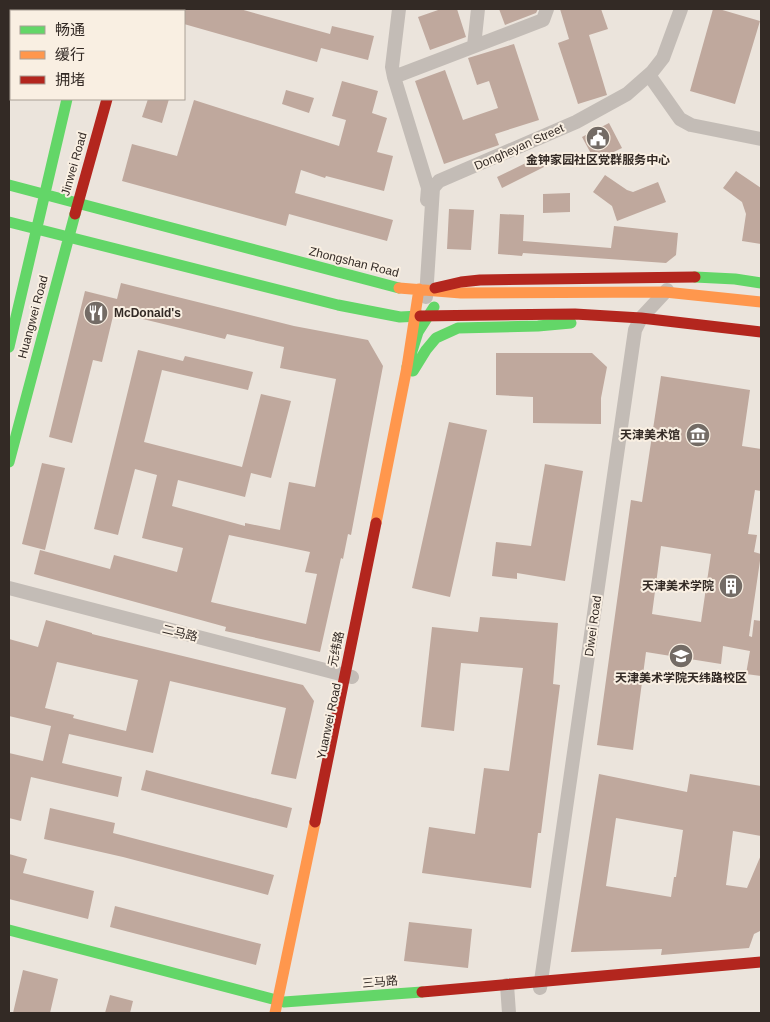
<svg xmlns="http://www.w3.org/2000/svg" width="770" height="1022" font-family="Arial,'Noto Sans SC',sans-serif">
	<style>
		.building { fill: #bfa89d; fill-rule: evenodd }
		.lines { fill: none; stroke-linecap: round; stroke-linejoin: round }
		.street { stroke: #c3bcb6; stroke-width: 14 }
		.fast { stroke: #63d668; stroke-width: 11 }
		.slow { stroke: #ff974d; stroke-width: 11 }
		.jam { stroke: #b3261e; stroke-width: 11 }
		.labels { text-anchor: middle; stroke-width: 4; stroke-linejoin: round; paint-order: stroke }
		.street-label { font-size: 12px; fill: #332a25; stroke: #f9efe2 }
		.poi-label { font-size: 12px; font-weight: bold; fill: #332a25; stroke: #f9efe2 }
	</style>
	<rect width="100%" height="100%" fill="#ebe4dc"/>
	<path class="building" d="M184,9H240L330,34L332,26L374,36L368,60L321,48L317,62L184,24Z
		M441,9H457L466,37L430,50L418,17Z
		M499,9H538L536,13L505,25Z
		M560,9H601L608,29L589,35L607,95L578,104L558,43L569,39Z
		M713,9H719L760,21L735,104L690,91Z
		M514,44L539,120L495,134L499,145L444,164L415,81L445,70L463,120L498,108L489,81L477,85L468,58Z
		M342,81L378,91L372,113L387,118L377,152L393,156L384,191L326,176L325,178L301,170L295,193L393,220L387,241L289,214L286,226L122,181L132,144L177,156L194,100L339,146L346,120L332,116Z
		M286,90L314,98L309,113L282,104Z
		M148,99H169L162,123L142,117Z
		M609,123L622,148L595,161L582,137Z
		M538,157L544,167L502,188L497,177Z
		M736,171L761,188V244L742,241L746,214L742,202L723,188Z
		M605,175L627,190L633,192L658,182L666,202L617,221L612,206L593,192Z
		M570,193V212L543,213V194Z
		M449,209L474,210L471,250L447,249Z
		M500,214L524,215L523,241L611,248L614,226L678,233L676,255L666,263L523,253L522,256L498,254Z
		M121,283L294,326L368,340L383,366L351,535L348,534L343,559L341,558L320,652L225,631L226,627L34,574L40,550L110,569L114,555L177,572L183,548L142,538L157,475L135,469L118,535L94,529L138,350L183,361L185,356L253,372L248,390L162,370L144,442L242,467L261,394L291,401L271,478L251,473L245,497L178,480L172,506L245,526V523L280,530L289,482L315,487L336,379L280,368L284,347L227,334L225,339L114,312L102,362L93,360L72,443L49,437L85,291L117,299ZM229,535L310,552L305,572L317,574L306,624L211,602Z
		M496,353H592L607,367L601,398V424L533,423V397L496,395Z
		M661,376L750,390L742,446L761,449V491L755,490L748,534L757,535L754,552L761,554L749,636L752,637L754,620L761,621V676L746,674L750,651L723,646L721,664L646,652L633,750L597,745L631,500L642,502ZM661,546L711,554L701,622L652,614Z
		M449,422L487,430L450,597L412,588Z
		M42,463L65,468L45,550L22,544Z
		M545,464L583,471L565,581L517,573V579L492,576L496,542L531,546Z
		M480,617L558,623L553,684L560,685L541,833H538L531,888L422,873L429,827L475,834L484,768L509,771L523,668L461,663L454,731L421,727L432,627L478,632Z
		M46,620L92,633V634L303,685L314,701L296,779L271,774L286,708L170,681L153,753L69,734L62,763L122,777L118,797L31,777L21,821L9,818V753L43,761L51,726L9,716V639L38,647ZM57,662L138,680L126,731L73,718L74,715L45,708Z
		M146,770L292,808L287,828L141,790Z
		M599,774L687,792L690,774L761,786V836L733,831L726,885L747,888L761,855V925L760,931L754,934L749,948L661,955L662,949L571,952ZM616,818L683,830L676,877H674L671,897L606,886Z
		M50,808L115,823L113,833L274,875L268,895L123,857L44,839Z
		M9,854L27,859L23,873L94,891L88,919L9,899Z
		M115,906L261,944L256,965L110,927Z
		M409,922L472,929L468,968L404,961Z
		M23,970L58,979L50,1013H13Z
		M110,995L133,1001L130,1013H105Z"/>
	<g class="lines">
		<path class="street" d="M399,9L392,67L394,77L428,188L427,200
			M474,46L478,9
			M649,75L680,119L691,125L761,139
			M394,77L543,20L547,9
			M426,297L433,188L439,181L576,122L627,94L652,72L663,58L681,9
			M9,588L352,677
			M507,985L509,1013
			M540,988L635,330L641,318L667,290"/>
		<path class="fast" d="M133,11L134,9
			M9,185L399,288
			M9,222L338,305L400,317L420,316
			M695,277L735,279L761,283
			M9,347L67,99
			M407,367L418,332L434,307
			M413,371L426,350L436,338L458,328L538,326L571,323
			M9,462L75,214
			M9,930L284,1002L422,992"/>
		<path class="slow" d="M399,288L461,293L665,292L761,302
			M376,523L407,367L419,289
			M275,1013L315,822"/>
		<path class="jam" d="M97,11L98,9
			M75,214L107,99
			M435,288L461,282L480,280L695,277
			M420,316L575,314L641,318L761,332
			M315,822L376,523
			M422,992L761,962"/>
	</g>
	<defs>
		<g id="civic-disc" transform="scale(1.25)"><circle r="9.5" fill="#736b65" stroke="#f9efe2"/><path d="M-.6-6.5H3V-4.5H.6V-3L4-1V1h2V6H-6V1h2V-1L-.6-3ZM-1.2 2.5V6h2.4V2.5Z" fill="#fff"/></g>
		<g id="restaurant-disc" transform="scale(1.25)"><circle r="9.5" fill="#736b65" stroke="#f9efe2"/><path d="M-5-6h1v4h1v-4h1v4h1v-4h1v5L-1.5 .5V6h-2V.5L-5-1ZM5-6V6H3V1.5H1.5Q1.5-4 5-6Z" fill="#fff"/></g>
		<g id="museum-disc" transform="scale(1.25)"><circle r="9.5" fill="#736b65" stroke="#f9efe2"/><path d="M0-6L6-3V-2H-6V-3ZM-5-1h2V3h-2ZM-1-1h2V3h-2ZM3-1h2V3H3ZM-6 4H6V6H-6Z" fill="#fff"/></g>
		<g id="building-disc" transform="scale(1.25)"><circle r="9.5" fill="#736b65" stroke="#f9efe2"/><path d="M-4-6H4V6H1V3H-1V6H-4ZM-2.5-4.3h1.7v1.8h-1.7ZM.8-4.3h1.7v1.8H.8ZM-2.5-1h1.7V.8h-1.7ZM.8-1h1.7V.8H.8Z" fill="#fff"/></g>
		<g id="school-disc" transform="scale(1.25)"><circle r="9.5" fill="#736b65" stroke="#f9efe2"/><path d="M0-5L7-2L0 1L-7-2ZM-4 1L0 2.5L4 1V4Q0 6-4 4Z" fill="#fff"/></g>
	</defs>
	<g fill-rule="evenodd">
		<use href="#civic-disc" x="598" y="138"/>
		<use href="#restaurant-disc" x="96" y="313"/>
		<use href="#museum-disc" x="698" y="435"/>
		<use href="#building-disc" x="731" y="586"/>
		<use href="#school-disc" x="681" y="656"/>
	</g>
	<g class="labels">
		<g class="street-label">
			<text transform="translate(519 147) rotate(-24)" y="4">Dongheyan Street</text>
			<text transform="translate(74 164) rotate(-74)" y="4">Jinwei Road</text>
			<text transform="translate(354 262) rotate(14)" y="4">Zhongshan Road</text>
			<text transform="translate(33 317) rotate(-75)" y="4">Huangwei Road</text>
			<text transform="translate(593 626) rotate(-82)" y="4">Diwei Road</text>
			<text transform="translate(180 633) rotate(14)" y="4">二马路</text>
			<text transform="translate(336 649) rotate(-78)" y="4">元纬路</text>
			<text transform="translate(329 721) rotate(-78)" y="4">Yuanwei Road</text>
			<text transform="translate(380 982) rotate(-5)" y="4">三马路</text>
		</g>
		<g class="poi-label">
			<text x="598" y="164">金钟家园社区党群服务中心</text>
			<text x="114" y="317" text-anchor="start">McDonald's</text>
			<text x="680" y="439" text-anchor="end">天津美术馆</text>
			<text x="714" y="590" text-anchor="end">天津美术学院</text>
			<text x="681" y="682">天津美术学院天纬路校区</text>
		</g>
	</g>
	<rect width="770" height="1022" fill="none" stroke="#332a25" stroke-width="20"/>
	<rect x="10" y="10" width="175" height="90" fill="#f9efe2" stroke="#aaa096"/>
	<rect x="20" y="26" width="25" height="8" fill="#63d668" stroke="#aaa096"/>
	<text x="55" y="35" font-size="15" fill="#332a25">畅通</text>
	<rect x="20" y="51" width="25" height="8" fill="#ff974d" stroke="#aaa096"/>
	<text x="55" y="60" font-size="15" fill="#332a25">缓行</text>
	<rect x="20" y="76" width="25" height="8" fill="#b3261e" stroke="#aaa096"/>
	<text x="55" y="85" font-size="15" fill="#332a25">拥堵</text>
</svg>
